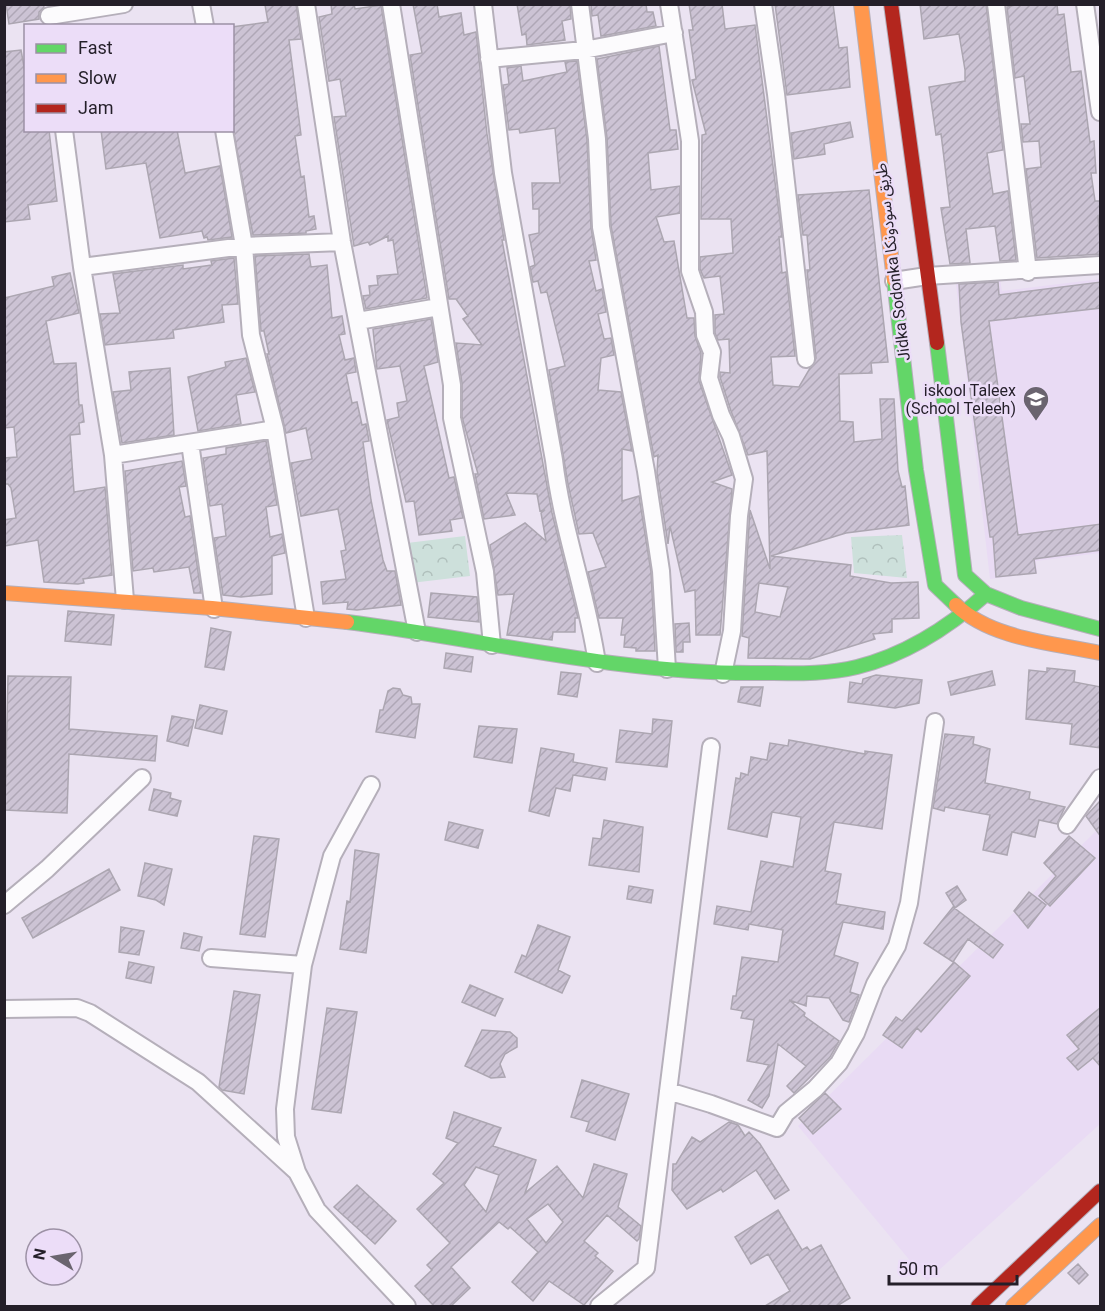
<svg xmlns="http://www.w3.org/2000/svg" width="1105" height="1311" font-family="Roboto,'Noto Sans Arabic',sans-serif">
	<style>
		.built { fill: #e9dbf4 }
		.forest { fill: url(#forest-crowns) }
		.building { fill: url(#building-hatch); stroke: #aca6b1; stroke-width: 1.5; fill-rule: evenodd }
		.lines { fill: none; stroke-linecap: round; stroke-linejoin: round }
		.street-casing { stroke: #b5afba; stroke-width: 20 }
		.fast-casing { stroke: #b5afba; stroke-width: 16 }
		.slow-casing { stroke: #b5afba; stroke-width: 16 }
		.jam-casing { stroke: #b5afba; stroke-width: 16 }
		.street { stroke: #fcfbfd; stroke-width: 16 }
		.fast { stroke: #63d668; stroke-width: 14 }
		.slow { stroke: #ff974d; stroke-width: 14 }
		.jam { stroke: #b3261e; stroke-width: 14 }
		.labels { text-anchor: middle; stroke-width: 5; stroke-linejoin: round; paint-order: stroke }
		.street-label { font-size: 16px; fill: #241f29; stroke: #ecddf8 }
		.poi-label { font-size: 16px; fill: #241f29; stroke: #ecddf8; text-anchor: end }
	</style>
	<defs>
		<pattern id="forest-crowns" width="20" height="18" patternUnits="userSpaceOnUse" patternTransform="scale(1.5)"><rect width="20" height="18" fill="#cde0db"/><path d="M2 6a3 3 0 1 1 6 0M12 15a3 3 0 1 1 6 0" fill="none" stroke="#b0c0bc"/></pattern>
		<pattern id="building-hatch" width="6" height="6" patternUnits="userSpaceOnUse" patternTransform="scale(1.5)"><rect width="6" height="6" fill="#ccc3d4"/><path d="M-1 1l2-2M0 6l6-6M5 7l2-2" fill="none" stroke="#afa7b6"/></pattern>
	</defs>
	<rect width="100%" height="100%" fill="#ebe3f2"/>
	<path class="built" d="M1000,279L1002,291L1100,279V553L1036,561L1037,573L990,579L956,284Z
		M1100,827V1124L927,1281L798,1126Z"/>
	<path class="forest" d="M902,535L907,578L854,573L851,537Z
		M465,536L470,576L411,583L407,543Z"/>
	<path class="building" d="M6,4H43L44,7L39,12V19L9,24Z
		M273,4H296L301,39L289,40L301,135L295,136L301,177L304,176L309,217L314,216L316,229L306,231V233L253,235L232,124V27L268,22L265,5Z
		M331,4H354L355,9L381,5L427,298L366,309L363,296L370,295L369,286L378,285L377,276L398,274L393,240L388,241V236L370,245L368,242L354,246L334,117L346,116L340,79L329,81L319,17L332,14Z
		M413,4H437L439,17L461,13L464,35L476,32L487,134L504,240H502L552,513L578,618H575V632H553L552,640L507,635L514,594L498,595L490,545L525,523L546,541L541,513L545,510L540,511L537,494L506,493L515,515L484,519L475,474H478L462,417V383L456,343L482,345L463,319L468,316L456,299H449L410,55L422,53Z
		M517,4H570L571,19L562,21L565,40L527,45L526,34L522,35Z
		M591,4H646L647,12H653L656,26L601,36L598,15L592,16Z
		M689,4H722L725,29L755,25L782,237H779L782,273L786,272L795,356L771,357L773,385L799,387L816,358L807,270H810L807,235H803L798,195L869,190L888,362L871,363L872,373L839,374L840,421L853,422L854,442L882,439L880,399H894L898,471L902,487L905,486L909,525L846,533L771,556L851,565L850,576L891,583L918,582L919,618L892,619V632L873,634L875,639L810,659L748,658L749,638L742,636L750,510L770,569L767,451L748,455L731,411L720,377V372L730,373L729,339L718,340L715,333V315L724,314L720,276L704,278L700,269V257L733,253L731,219H701L702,135L706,134L692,80L696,79L689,30H693ZM759,583L788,587L780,617L755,612Z
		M775,4H833L839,48L847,47L850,87L787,95Z
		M920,4H986L1003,150L987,153L993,194L1008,191L1016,260L1000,261L995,226L966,229L970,263L950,264L941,208L950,207L941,134L936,135L929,87L965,81V70L959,34L924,39Z
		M1019,4H1057L1058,15L1064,14L1071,72L1081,71L1090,142L1094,141L1096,173H1091L1095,201H1101V216H1098L1101,254L1037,258L1026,169L1041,167L1039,141L1023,142L1021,124H1030L1024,76L1015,78L1007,7Z
		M659,46L670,130H676L678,149L648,153L651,190L680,186V213L656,217L664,242L674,241L687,318H694L695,336L701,353L699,381L732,475L712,482L732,489L720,635H696L695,590L685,592L670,526L668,544L657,473L658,455L654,457L611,226L607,138L597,59Z
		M21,50L26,78V130H49L57,201L28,205L30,219L4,222V52Z
		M577,61L587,140L591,227L596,260L589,261L596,291L602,289L606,312L598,314L604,339L611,338L614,355L601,358L598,390L621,392L632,451L622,449V501L639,496L651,572L655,651H636V648L624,647L625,635H621L623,618H599L588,572L606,567L593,533L579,534L568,484L549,370L565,366L547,292L541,293L538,281L533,282L530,267L535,265L529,235L539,233V209H533L532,183H560L555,128L520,133L519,129L509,130L503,85L509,84L507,68L521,66L523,81L567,72L565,62Z
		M850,122L853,137L824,144L825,154L794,159L791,133Z
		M101,130H177L185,173L220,166L232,237L208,240L207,237L204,238L202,231L160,238L146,163L106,169Z
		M309,254L311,267L327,265L332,318L342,316L345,334L339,335L345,360L354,358L356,372L346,374L352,403L357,402L362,425L366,424L369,441L363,442L371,500L383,560L387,571H395L401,605L357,610L347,609L348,602L323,604L321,582L346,579L341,551L346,550L338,509L301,516L291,463L312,459L306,428L286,433L267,354H269L264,331H261L255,256Z
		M234,258L238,304L222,305L224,322L173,330L174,338L105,345L100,314L120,313L113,274L183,265V269L212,265L211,261Z
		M70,273L79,313L46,321L54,364L76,363L79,405H82L84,422L79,423L80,434L70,435L74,492L105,487L112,575L83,579L84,583L78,584L44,582L38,540L4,546V520L16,518L11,488L8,484H4V458L17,457L14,427L4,428V298L54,286L52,277Z
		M998,282L999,295L1101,282V308L989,321L1018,535L1101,524V550L1034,559L1036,573L996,577L993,537H990L961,322L959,284Z
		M431,319L438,362L424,366L449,478L454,477L463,518L450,520L452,531L419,535L414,501L406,502L387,420L399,417L397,403L407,401L400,366L377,369L373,329Z
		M246,358L255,392L236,395L241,424L198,431L188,377L226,367L225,362Z
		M170,368L174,435L122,443L113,392L131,390L129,372Z
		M266,441L277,505L266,507L270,537L282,534L285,553L272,556V594L241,597L223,595L214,538L226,536L222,504L210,506L203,458L226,454V448Z
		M182,461L186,486L179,487L185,517L190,516L201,593H194L189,567L154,572L153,568L133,571L125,471Z
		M431,593L477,597L479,622L428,617Z
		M68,611L114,615L111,645L65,641Z
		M689,623L690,642H683V652H676L675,624Z
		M211,628L231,632L224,670L205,667Z
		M446,653L473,657L471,672L444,668Z
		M1047,668L1075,671L1074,682L1101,687V748L1070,744L1072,724L1026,719L1029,670L1047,672Z
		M992,671L995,685L951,695L948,682Z
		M561,672L581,674L577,697L558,694Z
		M876,675L922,680L919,703L895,708L848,702L850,682L862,684L863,679Z
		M8,676L71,677L69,729L157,736L155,761L69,754L67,813L5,810Z
		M741,687H763L760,706L738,702Z
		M393,688L400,689L403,695L411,697L412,704H420L415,738L376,732L380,710H383L388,691Z
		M200,705L227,711L222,734L195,728Z
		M172,716L194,720L188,746L167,741Z
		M653,719L672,721L667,767L616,762L620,730L652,734Z
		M479,726L517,729L512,763L474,757Z
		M945,734L974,737L973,744L990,749L985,783L1030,792L1029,799L1065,807L1057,824L1039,820L1035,837L1012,832L1007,855L983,850L990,815L945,807L944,811L933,808Z
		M789,740L865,754V751L892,755L882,829L834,822L825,871L841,874L836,904L885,912L883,929L843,922L834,955L858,963L850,992L859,995L849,1022L843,1020L829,998L807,996L806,1006L789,1000L805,1013L804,1016L839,1041L830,1057L794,1093L787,1086L806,1066L778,1044L769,1096L762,1108L748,1100L769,1065L747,1061L754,1020L741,1018L743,1011L731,1009L733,996H736L742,957L778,962L783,930L749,924L748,930L714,924L717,906L751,912L761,861L793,867L801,817L772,812L767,837L728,829L736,778L740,779L741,773L748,775L751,757L767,760L770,743L788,746Z
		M541,748L574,754L573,762L607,768L605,780L573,775L570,791L556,788L549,816L529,811Z
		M154,789L171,793L170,798L181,801L177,816L149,810Z
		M1101,800V837L1086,816Z
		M604,820L643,827L639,872L589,865L593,838L601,839Z
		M449,822L483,830L478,848L445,840Z
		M254,836L279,839L265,937L240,934Z
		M1069,836L1095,858L1050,906L1039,896L1056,876L1044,863Z
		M355,850L379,854L366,953L340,949L347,901L350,902Z
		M145,863L172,869L164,905L156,900L138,896Z
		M109,869L120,890L33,938L22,918Z
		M629,886L653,890L651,903L627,899Z
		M957,886L966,900L955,908L946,893Z
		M1029,892L1046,905L1028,928L1014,911Z
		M953,907L1003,945L993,958L968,939L953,962L924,943Z
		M538,925L570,937L558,970L570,976L562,993L515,972L522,955L526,957Z
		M121,927L144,931L139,955L119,952Z
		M184,933L202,937L199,951L181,948Z
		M129,962L154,967L151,983L126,978Z
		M954,962L970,976L921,1032L917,1028L902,1048L883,1035L896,1017L902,1021Z
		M470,985L503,999L495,1016L462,1002Z
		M234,991L260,995L244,1094L222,1090L219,1087Z
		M1101,1007V1067L1093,1058L1078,1070L1067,1058L1079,1049L1067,1035Z
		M327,1008L357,1012L341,1113L312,1109Z
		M482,1030L510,1032L517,1038V1047L505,1054L500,1064L505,1077L491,1078L465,1066Z
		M582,1080L629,1094L615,1140L586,1131L589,1122L571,1117Z
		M825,1093L841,1109L813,1134L799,1118Z
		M454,1112L501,1128L493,1146L536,1160L525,1193L557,1166L583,1198L594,1164L627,1174L618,1207L641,1226L639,1239L637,1241L607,1215L584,1241L598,1253L595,1256L613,1271L584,1305L549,1281L533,1301L512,1282L538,1252L510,1227L508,1229L499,1222L451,1267L470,1288L451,1306H434L415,1286L432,1270L427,1265L450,1243L417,1209L444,1183L433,1174L458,1143L446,1138ZM476,1167L499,1175L486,1212L464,1185ZM548,1204L563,1222L546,1243L527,1219Z
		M729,1122L738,1125L745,1136L749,1132L760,1144L789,1190L775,1199L756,1170L723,1192L721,1189L687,1209L672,1190L673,1164H676L692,1137L700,1142Z
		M357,1185L396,1221L375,1244L334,1207Z
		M778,1210L802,1250L807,1247L810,1251L821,1245L850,1298L837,1306H765L790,1291L768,1254L751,1264L735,1237Z
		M1078,1264L1088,1275L1079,1284L1068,1273Z"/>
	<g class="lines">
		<g class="street-casing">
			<path id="street" d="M201,4L205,26
				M306,4L342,242L417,632
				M391,4L452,385V418L485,572L492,645
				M483,4L503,173L554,460C562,529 587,594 597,663
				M580,4L597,139L601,227L646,471L661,571L667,669
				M669,4L690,141V271L704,312L705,335L712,352L709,378L721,415L731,436L744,479L739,516L732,631L723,674
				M763,4L776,94L806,359
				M996,4L1028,272
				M1085,4L1100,112
				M49,16L124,4
				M489,59L584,50L674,33
				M64,130L82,267L113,455L125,600
				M224,130L244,246L251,335L275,429L306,618
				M82,267L244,246L342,242
				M894,281L927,276L1100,265
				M358,321L439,307
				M190,443L214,609
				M113,455L275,429
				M371,785L332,856L303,965L285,1109L286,1137L297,1172L317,1210L407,1306
				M1067,825L1100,778
				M4,905L47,869L142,778
				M211,958L303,965
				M4,1009L77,1008L90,1013L198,1082L296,1171
				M668,1091L711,1104L777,1128L786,1113L815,1089L839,1063L856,1033L875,984L897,946L909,903L935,722
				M599,1306L646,1268L711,747"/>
		</g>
		<g class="fast-casing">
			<path id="fast" d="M894,280L916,470L935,585L956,605
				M937,343L965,575L986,594L1021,608L1100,629
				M347,622C484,639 618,674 757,673C790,673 824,675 857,667C905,655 949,627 986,594"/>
		</g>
		<g class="slow-casing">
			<path id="slow" d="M861,4L894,280
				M4,593L212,608L347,622
				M956,605C991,639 1053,643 1100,653
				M1013,1306L1100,1225"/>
		</g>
		<g class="jam-casing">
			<path id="jam" d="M891,4L937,343
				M978,1306L1100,1191"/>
		</g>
		<use href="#street" class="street"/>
		<use href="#fast" class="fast"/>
		<use href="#slow" class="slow"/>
		<use href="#jam" class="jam"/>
	</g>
	<defs>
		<g id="school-pin" transform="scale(1.35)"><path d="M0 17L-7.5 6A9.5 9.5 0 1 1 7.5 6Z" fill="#6a646f" stroke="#ecddf8"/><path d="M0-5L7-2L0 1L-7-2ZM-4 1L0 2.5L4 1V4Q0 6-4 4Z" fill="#fff"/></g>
	</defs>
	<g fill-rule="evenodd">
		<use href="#school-pin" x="1036" y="399"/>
	</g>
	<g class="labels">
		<g class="street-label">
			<text transform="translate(892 262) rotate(-97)" y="6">Jidka Sodonka طريق سودونكا</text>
		</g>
		<g class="poi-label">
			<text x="1016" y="396">iskool Taleex<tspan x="1016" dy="18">(School Teleeh)</tspan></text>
		</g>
	</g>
	<rect width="1105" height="1311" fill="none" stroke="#241f29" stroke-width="12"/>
	<rect x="24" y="24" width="210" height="108" fill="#ecddf8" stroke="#9c91a5" stroke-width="1.5"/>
	<rect x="36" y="44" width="30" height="9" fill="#63d668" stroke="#9c91a5" stroke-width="1.5"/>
	<text x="78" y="54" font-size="18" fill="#241f29">Fast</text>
	<rect x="36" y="74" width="30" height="9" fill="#ff974d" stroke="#9c91a5" stroke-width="1.5"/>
	<text x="78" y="84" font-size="18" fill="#241f29">Slow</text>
	<rect x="36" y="104" width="30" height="9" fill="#b3261e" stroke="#9c91a5" stroke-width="1.5"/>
	<text x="78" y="114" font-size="18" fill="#241f29">Jam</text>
	<g transform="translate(54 1257) rotate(281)"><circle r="28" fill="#ecddf8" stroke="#9c91a5" stroke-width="1.5"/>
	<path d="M0-4.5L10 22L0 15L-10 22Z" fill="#6a646f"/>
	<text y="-9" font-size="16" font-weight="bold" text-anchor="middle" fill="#241f29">N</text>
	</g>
	<path d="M889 1275v9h128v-9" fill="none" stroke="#241f29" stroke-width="3"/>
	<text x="898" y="1275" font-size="18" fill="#241f29" stroke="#ecddf8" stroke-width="4.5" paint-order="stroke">50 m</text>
</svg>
